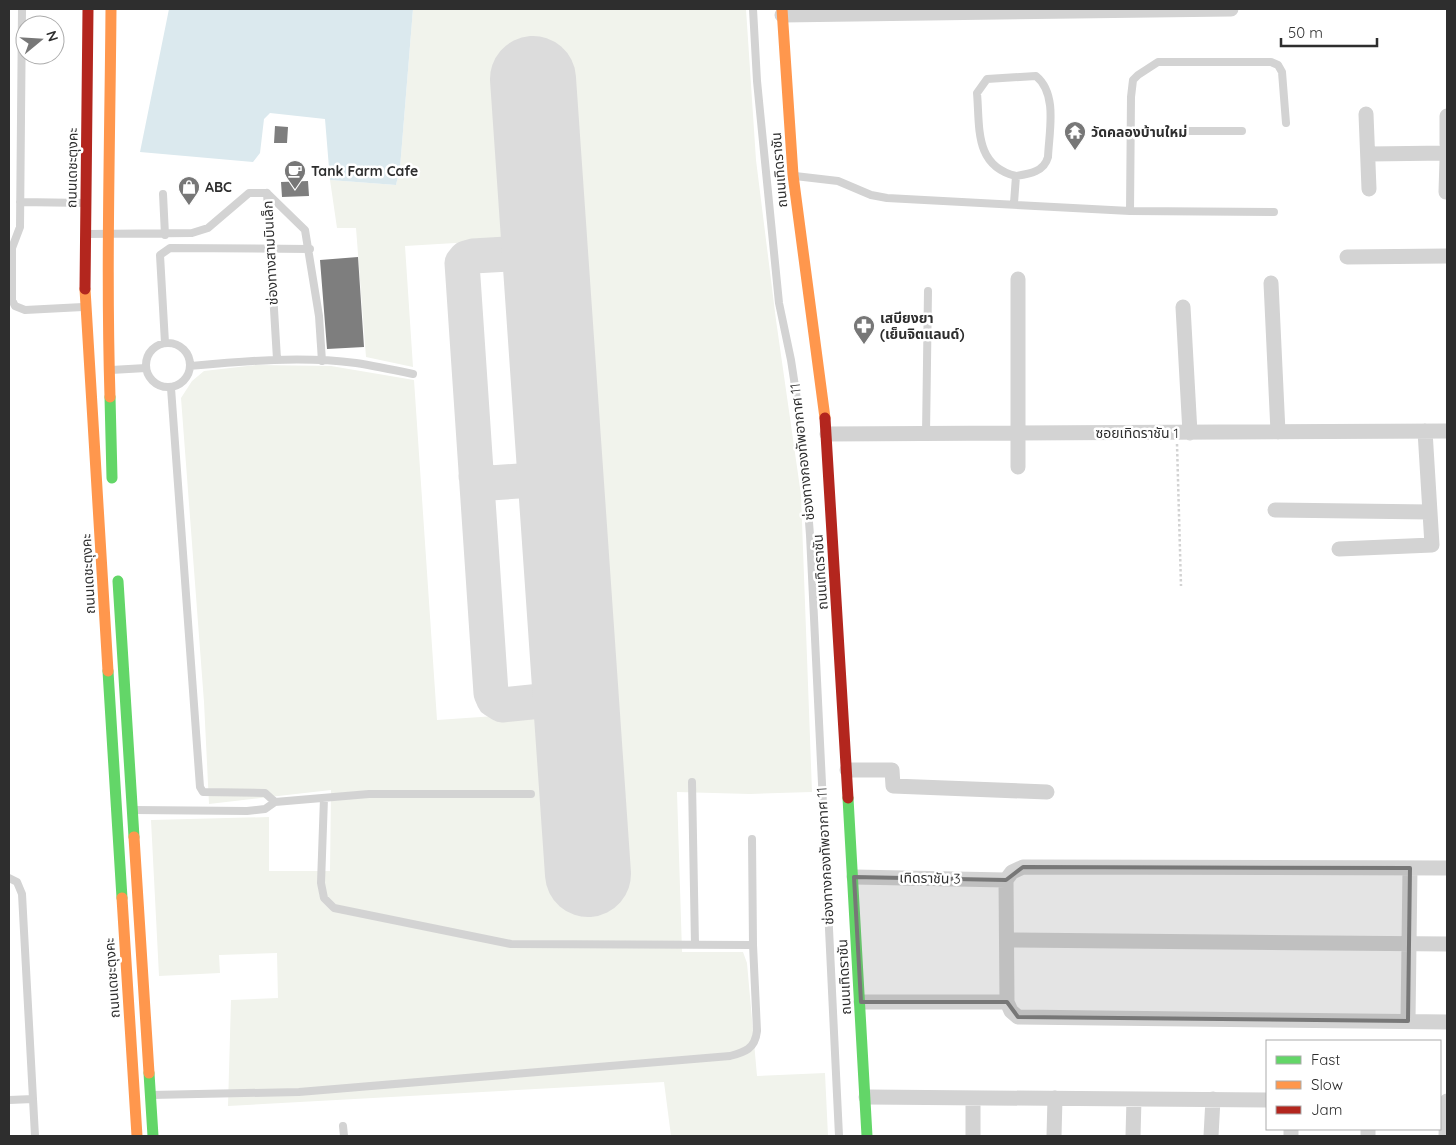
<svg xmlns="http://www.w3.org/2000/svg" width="1456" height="1145" font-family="Quicksand,'Noto Sans Thai',sans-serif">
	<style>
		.green { fill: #f1f3ec }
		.water { fill: #dbe9ee }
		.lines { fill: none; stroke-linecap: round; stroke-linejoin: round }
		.taxiway { stroke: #dcdcdc; stroke-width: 35 }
		.runway { stroke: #dcdcdc; stroke-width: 86 }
		.building { fill: #7e7e7e }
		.path { stroke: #d2d2d2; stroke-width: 2.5; stroke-dasharray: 2.5 2.5; stroke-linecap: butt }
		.lane { stroke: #d3d3d3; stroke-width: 8 }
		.street { stroke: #d3d3d3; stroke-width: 15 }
		.fast { stroke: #63d668; stroke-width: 11 }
		.slow { stroke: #ff974d; stroke-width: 11 }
		.jam { stroke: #b3261e; stroke-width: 11 }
		.marked { fill: #777; fill-opacity: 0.2; stroke: #777; stroke-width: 4; stroke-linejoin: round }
		.labels { text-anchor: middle; stroke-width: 5; stroke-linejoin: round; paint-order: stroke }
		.poi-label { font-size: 14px; font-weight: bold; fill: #2e2e2e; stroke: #fff; text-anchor: start }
		.street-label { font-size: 14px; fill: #2e2e2e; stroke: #fff }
	</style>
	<rect width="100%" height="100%" fill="#fff"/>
	<path class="green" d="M413,9H746L756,160L776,320L801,495L812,792L750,794L677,792L682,952H743L747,963L757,1076L825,1073L828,1136H671L664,1082L228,1106L231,1000L278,998L277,953L219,955L220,973L159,976L151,820L269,817V871H330L331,790L209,804L204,702L181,398L192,381L204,371L256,365L331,366L414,380L437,720L553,712L566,883L612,880L556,68L509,71L521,239L405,246L413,367L366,357L356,228H337L330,180L396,185L400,168Z"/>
	<path class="water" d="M169,9H413L400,168L396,185L330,180L325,119L270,113L264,119L260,153L253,162L140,152Z"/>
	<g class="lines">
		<path class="taxiway" d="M543,240L534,250L525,253L473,256L466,258L462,263L491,693L494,700L502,705L561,699L565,700L577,712
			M476,476L490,483L548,479L560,487"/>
		<path class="runway" d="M533,79L588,874"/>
	</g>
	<path class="building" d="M275,126L288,127L287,143H274Z
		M308,181L309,196L282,197L281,182Z
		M358,257L364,347L327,349L320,260Z"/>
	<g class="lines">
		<path class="path" d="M1177,444L1181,586"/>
		<path class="lane" d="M22,9L20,227L12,248V300L15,306L25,310L83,307
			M753,9L757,81L779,303L791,360L802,432L810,535L839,1136
			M1132,131H1242
			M795,176L838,181L871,195L887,198L1130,211L1274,212
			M267,193L305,230L319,316L322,361
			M163,194L165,235
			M20,202L86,203
			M1014,203L1016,176C1029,174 1044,172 1048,157C1049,132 1058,94 1036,76L987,79L977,93C980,127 974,166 1016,176
			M1130,211L1131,97L1133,80L1138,75L1158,62H1271L1278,65L1282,72L1286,123
			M87,234L192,233L208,228L249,193H267L277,359
			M146 365a22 22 0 1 1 44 0a22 22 0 1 1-44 0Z
			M165,343L160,255L170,248L310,249
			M190,366C246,361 301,356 356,363C375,366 394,370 413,374
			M111,370L146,368
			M171,388L200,787L203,792L265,793L275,802L369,794H531
			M926,434L928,291
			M692,782L695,945
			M134,810L247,811L265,809L275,802
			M752,839L753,945
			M9,878L17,882L22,894L33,1099L9,1100
			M151,1095L299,1092L730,1056C745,1052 755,1049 757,1031L753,945L511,944L334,908L324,898L321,883L324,798
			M33,1099L35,1136
			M343,1126L344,1136"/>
		<path class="street" d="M782,15L1231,9
			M1366,114L1369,189
			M1447,116V144
			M1369,154L1447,153
			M1446,192L1447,160
			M1347,257L1447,256
			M1271,283L1278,432
			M1183,307L1190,433
			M827,434L1447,431
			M1018,467V279
			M1275,510L1430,512
			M1339,549L1432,545L1425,431
			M847,770H892L893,786L1047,792
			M1447,868L1023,867L1012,872L1006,880L1007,1002L1011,1011L1018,1017L1447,1022
			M854,877L1006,880
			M1007,940L1447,944
			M861,1002H1007
			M1408,1021L1410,868
			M866,1097L1267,1100
			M973,1098V1136
			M1054,1136L1055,1098
			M1133,1136L1134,1099
			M1211,1136L1213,1099
			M1291,1136V1129
			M1368,1136V1129
			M1446,1136L1447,1101"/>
		<path class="fast" d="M110,397L112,478
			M118,581L134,837
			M108,671L122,898
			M848,798L867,1136
			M149,1073L153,1136"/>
		<path class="slow" d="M782,9L793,175L825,418
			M85,289L108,671
			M110,397C106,268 110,138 111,9
			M134,837L149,1073
			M122,898L137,1136"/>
		<path class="jam" d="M85,289L88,9
			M825,418L848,798"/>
	</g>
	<path class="marked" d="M1023,867L1410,868L1408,1021L1018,1017L1007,1002H861L854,877L1006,880Z"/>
	<defs>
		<g id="temple-pin" transform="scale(1.125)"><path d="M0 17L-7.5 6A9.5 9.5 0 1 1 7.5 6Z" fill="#777" stroke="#fff"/><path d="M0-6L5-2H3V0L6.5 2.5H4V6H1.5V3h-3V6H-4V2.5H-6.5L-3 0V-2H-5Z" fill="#fff"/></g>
		<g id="cafe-pin" transform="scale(1.125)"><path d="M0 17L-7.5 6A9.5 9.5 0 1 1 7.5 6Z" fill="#777" stroke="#fff"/><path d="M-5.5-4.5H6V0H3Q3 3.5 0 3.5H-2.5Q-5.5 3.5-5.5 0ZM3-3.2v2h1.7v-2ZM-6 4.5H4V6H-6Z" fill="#fff"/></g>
		<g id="shop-pin" transform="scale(1.125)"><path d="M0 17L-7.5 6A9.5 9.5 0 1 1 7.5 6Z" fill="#777" stroke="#fff"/><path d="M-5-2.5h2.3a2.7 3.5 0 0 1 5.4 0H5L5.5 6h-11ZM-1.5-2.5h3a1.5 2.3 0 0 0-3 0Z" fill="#fff"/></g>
		<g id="pharmacy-pin" transform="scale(1.125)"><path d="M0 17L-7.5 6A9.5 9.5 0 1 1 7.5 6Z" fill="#777" stroke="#fff"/><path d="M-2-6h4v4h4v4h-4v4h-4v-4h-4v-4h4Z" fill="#fff"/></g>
	</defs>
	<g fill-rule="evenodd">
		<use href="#temple-pin" x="1075" y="132"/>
		<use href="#cafe-pin" x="295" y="171"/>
		<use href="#shop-pin" x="189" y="187"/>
		<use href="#pharmacy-pin" x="864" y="326"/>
	</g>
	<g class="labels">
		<g class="poi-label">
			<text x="1091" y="137">วัดคลองบ้านใหม่</text>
			<text x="311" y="176">Tank Farm Cafe</text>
			<text x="205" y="192">ABC</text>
			<text x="880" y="323">เสบียงยา<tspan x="880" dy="16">(เย็นจิตแลนด์)</tspan></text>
		</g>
		<g class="street-label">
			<text transform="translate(72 168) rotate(-89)" y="5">ถนนเดชะตุงคะ</text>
			<text transform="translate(779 170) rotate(-95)" y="5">ถนนเทิดราชัน</text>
			<text transform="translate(270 253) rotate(-93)" y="5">ช่องทางสามบินเล็ก</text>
			<text x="1137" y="438">ซอยเทิดราชัน 1</text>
			<text transform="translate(802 452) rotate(-96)" y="5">ช่องทางกองทัพอากาศ 11</text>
			<text transform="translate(820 572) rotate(-94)" y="5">ถนนเทิดราชัน</text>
			<text transform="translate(88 574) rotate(-93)" y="5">ถนนเดชะตุงคะ</text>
			<text transform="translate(825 856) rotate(-93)" y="5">ช่องทางกองทัพอากาศ 11</text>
			<text transform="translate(930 878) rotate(1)" y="5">เทิดราชัน 3</text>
			<text transform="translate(844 977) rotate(-93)" y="5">ถนนเทิดราชัน</text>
			<text transform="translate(112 978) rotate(-94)" y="5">ถนนเดชะตุงคะ</text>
		</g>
	</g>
	<rect width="1456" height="1145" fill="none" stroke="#2e2e2e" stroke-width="20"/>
	<rect x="1266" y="1040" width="175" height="90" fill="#ffffff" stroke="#ababab"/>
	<rect x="1276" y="1056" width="25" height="8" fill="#63d668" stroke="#ababab"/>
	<text x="1311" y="1065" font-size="15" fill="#2e2e2e">Fast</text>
	<rect x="1276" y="1081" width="25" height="8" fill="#ff974d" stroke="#ababab"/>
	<text x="1311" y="1090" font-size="15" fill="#2e2e2e">Slow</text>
	<rect x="1276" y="1106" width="25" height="8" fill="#b3261e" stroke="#ababab"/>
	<text x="1311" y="1115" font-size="15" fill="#2e2e2e">Jam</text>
	<g transform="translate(40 40) rotate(72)"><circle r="24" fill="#ffffff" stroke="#ababab"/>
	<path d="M0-4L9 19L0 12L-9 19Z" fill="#777777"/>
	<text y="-8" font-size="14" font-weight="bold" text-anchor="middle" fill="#2e2e2e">N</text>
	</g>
	<path d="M1281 38v8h96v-8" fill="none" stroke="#2e2e2e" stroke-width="2.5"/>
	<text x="1288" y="38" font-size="15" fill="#2e2e2e" stroke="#ffffff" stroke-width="4" paint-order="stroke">50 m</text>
</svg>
